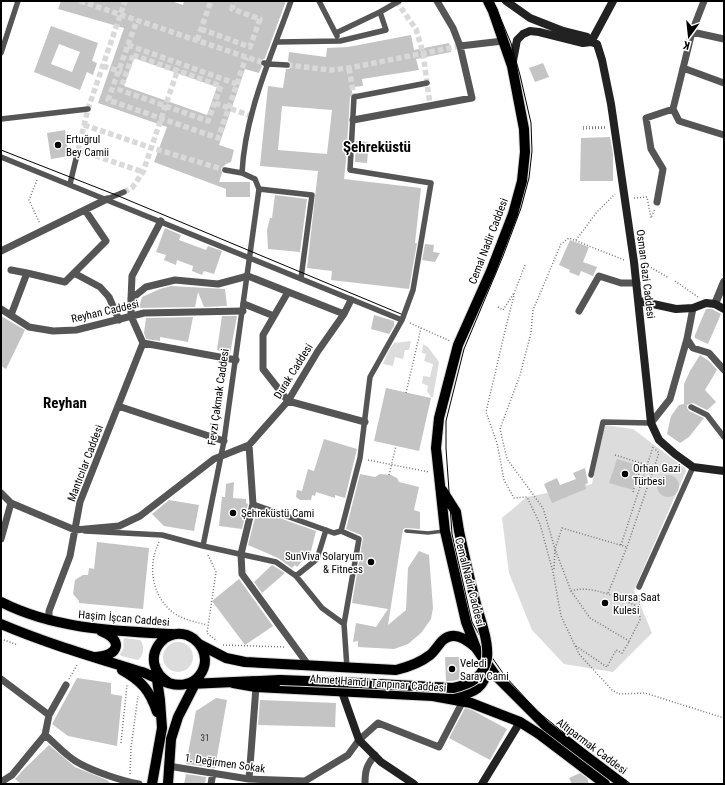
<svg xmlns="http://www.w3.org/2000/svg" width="725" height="785" font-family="'Roboto Condensed',sans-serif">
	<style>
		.green { fill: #dcdcdc }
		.building { fill: #c4c4c4; fill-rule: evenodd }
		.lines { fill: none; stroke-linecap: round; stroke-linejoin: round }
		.pedestrian-tunnel { stroke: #d9d9d9; stroke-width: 5.5; stroke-dasharray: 5.5 3; stroke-linecap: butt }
		.primary-casing { stroke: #dbdbdb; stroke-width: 12 }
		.path { stroke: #777; stroke-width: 1.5; stroke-dasharray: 1 2; stroke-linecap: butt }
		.service { stroke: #555; stroke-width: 3.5 }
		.pedestrian { stroke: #555; stroke-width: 5.5 }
		.minor { stroke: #555; stroke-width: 7 }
		.tertiary { stroke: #555; stroke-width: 8 }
		.secondary { stroke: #222; stroke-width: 8 }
		.primary { stroke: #000; stroke-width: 10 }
		.tram { stroke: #000; stroke-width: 1 }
		.primary-bridge-casing { stroke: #dbdbdb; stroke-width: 12; stroke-linecap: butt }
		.primary-bridge { stroke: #000; stroke-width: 10 }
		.poi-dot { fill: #000; stroke: #fff; stroke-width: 1.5 }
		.labels { text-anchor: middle; stroke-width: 3; stroke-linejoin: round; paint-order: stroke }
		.number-label { font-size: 9px; fill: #313131 }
		.poi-label { font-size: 11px; fill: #000; stroke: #fff; text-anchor: start }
		.street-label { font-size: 11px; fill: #000; stroke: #fff }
		.district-label { font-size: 15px; font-weight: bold; fill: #000; stroke: #fff }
	</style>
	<rect width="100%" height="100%" fill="#fff"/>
	<path class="green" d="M411,341L409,350H405L403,359L395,357L393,366L383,364L388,352L394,343Z
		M423,344L428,347L439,362L433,397H431L427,391L428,386L422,383L423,376L430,377L433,364L424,361L426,354L422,353Z
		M605,425L633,429L685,468L686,471L634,590L652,633L613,672L564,664L532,630L509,573L502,518L527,497L592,484Z
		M124,638L140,640C145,646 144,655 138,660L121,656L120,654C126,647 122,645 124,638Z
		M163 657a15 15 0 1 1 30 0a15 15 0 1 1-30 0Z"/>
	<path class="building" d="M61,1H171L183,5L184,1H286L265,58L260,62L262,66L259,73L245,69L219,145L234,150L231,162L226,164L221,169L222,173L219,182H250V197H226V189L154,162L167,127L98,103L124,28L58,9ZM134,58L217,87L207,115L124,86Z
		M51,26L98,43L92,61L97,63L93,75L87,72L80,90L34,72ZM59,44L80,52L72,72L51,64Z
		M411,35L414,50L449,43L451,52L416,59L419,70L362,79L363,86L352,87V94L350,97L346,161L344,179L421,188L415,243H417L409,289L331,280L332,271L307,268L318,171L260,166L268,86L283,88L286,69H289L291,66V63L288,61L289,52L326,57L327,48L348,47ZM282,106L332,110L327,154L278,150Z
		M543,63L549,77L535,82L529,68Z
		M65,130L69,156L51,159L47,133Z
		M610,137L613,154V181H580L581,138Z
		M356,141L369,142L367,163L355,162Z
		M275,195L307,199L300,252L268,249L267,230L270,218H272Z
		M165,228L181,235L179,240L206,250L208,246L222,251L214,274L204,271L202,275L192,271L193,266L177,260L176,265L164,260L166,255L156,252Z
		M570,240L589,247L583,262L597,267L593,276L581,271L579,276L569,272L570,270L559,265Z
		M425,244L434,245L433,252L440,253L435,262L422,260Z
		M171,286L225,289L227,306L204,307L198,292L195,307L139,308L142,297L160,289Z
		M706,309H712L721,314L708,344L695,338V335Z
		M374,315L394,321V326L389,334L371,329Z
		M1,316L25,330L6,369L1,366Z
		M222,316H237L230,354L217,350Z
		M193,317L188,342L160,337V341L146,339L144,333L146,318Z
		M700,355L709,361L717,370L705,390L716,402L707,410L693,403L687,405V408L689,411L704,418L689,437L680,443L667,434L671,416L679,405L684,404V384L690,371Z
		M386,388L431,398L419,451L374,441Z
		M324,439L357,449L345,498L335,495V498L316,492L315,496L312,495L311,500H300L296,497L297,490L302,491L308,469L314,471Z
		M617,459L640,466L633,490L609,483Z
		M585,468L588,483L585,485L586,489L552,503L544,484L557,478L560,485L576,479L573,473Z
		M360,474L375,477L380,474L391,475L397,478L399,482L419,487L414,510L420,512V529L406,528L403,529L388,625L406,610L408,568L419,551L429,555L433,608L431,619L421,633L408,644L394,649L358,647V641L353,642L356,623L376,627L388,609L352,603L363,538L361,535L346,529Z
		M657 486a11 11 0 1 1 22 0a11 11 0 1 1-22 0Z
		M234,482L233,498L246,499V503L248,504L242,529L219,526L222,497H225L226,484Z
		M169,500L199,505L194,531L164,526L152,514Z
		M257,510L316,531L311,551L297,567L295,565L292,568L278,558L248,545Z
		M97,542L149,548L143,609L79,603V601L73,594L75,580L83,575H88L89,568L94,569Z
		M272,565L285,573L262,593L254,582Z
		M239,579L273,626L245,645L212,601Z
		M445,657H459L460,679L453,681H446Z
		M77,678L111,683V694L122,696L117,746L68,736L52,724Z
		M216,698L227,700L215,768L186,764L196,711Z
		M260,700L336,703L335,727L258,725Z
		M465,708L472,710L507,729L490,760L449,738Z
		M49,745L75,767L107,780L111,784H21L15,779L24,769Z
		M580,773L587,778L589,784H572L569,778Z
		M186,774L206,777L205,784H184Z"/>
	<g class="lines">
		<path class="pedestrian-tunnel" d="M80,1L264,63
			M396,1L416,29L423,53L430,105
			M201,29L250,47L260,19L232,9L234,1
			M197,40L211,1
			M128,45L237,84L218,138L108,100Z
			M128,45L137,20
			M133,55L221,86L208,121L120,90Z
			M287,65L330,70L349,68L460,46
			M103,66L122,72
			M349,68L354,97
			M237,84L246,57
			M215,103L251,116
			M84,125L152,148L225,170
			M79,150L143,172
			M76,159L88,109L125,1
			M124,192L132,188L143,172L178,69"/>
		<g class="primary-casing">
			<path id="primary" d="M488,1L493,11L512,66L524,129L525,152L522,181L513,214L491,271L458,345L439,418L436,448L445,531L466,622L476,648L488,665L496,676L546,726L623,784
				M442,490L456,512L459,531
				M1,602C54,629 114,631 172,634
				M1,624C48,644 94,657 142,672C156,677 171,688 186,684C197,682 205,671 205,660C205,651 200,644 194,639C167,619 134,661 169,683
				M199,644L226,658L245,662L396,670C408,667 420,663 430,655C435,651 438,645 442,641C453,630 466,639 475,647
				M96,657C119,656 124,640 101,631
				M122,670C142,681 150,691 157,712
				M233,683L256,687L433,696L471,703L520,722L539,734L605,784
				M190,684L280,680
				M453,696C474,694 486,687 488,665
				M152,784L162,728L160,700L156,673
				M168,784L171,739L178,717L198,678"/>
		</g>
		<path class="path" d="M583,127H605
			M583,129L606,128
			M37,180L29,200L40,224
			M634,198L647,197L651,218L655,209
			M576,240L597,212L615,194
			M624,260L569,238L561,244L533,310L531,333L520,375L500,429L507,459L543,508L555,549L571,591L590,618L629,641L640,620L639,595
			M643,263L669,278
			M525,265L515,291L505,331L486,412L497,443L504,480L514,498L527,497L540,524L553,572L561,616L579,654L612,690L619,694L645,693L724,718
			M675,281L698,297
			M498,307L503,310L514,293
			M410,323L450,341
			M406,393L421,328
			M615,455L647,465
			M368,460L429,472
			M389,475L396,446
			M633,492L642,464
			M159,542C148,565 151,592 170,610C180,619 195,622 207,625
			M621,545L653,447
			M208,555L216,572L207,633L217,641
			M554,569L555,549L562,528L627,547
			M571,591C591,584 621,599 639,607
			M608,593L627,547L659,453L654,448
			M1,639L18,645
			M223,645L286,647
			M576,646L607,667L616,650L622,653L629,642
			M69,679L77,665
			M121,743L127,685
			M130,774L131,748L138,696"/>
		<path class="service" d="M406,531L428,533L444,531"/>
		<path class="pedestrian" d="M319,1L337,36
			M336,33L380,12L399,1
			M277,42L340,41L386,30L380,12
			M1,53L18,1
			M264,63L268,64L287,65
			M1,119L88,109
			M1,157L402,320
			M225,170L242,173
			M70,184L76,159
			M259,189L312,195L301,278
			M107,199L124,192
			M691,407L707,415L724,437
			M591,475L603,422L651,423
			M253,504L334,533L341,531
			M85,531L162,535L203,546L224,441L259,189L255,179L242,173C245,113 271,57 291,1
			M203,546L276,562L296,576L317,559L326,530
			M296,576L322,608L344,624
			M639,587L693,467
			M347,668L344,624L359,539L341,531L360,458L370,377L402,320L413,290L431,183L350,170L354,97L427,83"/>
		<path class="minor" d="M692,32L724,39
			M460,46L503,41
			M683,68L724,83
			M673,109L692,32L704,1
			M673,109L679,121L724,135
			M353,120L472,98L460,46L453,28L437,1
			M657,202L663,169L651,149L646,118L673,109
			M1,251L107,199
			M11,270L27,273L65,282L106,241L85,210
			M74,273L100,287L109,297L119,320
			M288,292L263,335V369L288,401L365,422
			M131,299L146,287L175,280L218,284L248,276L344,314
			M244,304L274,316
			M693,308L687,339L693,348L709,353L724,370
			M1,309L29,327L53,331L76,330L144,313L243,311
			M579,311L599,276L621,283H637
			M11,315L27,273
			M143,343L236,360
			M118,406L224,441
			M651,423L670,399L687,339
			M249,445L253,504L241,554L242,574L309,666
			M1,493L11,503L75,530L119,526L140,516L214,459L249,445L288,401L318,351L344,314L351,300
			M1,539L11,503
			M49,621V611L70,556L80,502L143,343L131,316V299L132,276L161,221
			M1,679L49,715L45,735C55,743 65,755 77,762C92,771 122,781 139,784
			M49,715L66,685
			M168,766L249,779L305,781L348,755L359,740L378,723L439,747L463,701
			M249,779L256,687
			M1,782L12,775L45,735
			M211,784L213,773
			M365,784C365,771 366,766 375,755"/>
		<path class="tertiary" d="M715,304L724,282"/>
		<path class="secondary" d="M506,1L530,18L563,31L587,37L591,42L597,44L602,60L611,104L634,262L651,423L659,440L675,454L693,467L724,471
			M591,42L613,1
			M512,66L517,40L523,34L530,31L539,32L583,43L591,42
			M639,301L676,309L693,308L706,303L715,304L724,309
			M342,692L359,740L381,762L414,784
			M482,784L520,722"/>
		<use href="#primary" class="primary"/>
		<path class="tram" d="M493,1L511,43L520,75L531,123L532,151L529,178L521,208L503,256L464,349L446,421V448L452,534L472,622L491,656L505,676L537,711L605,766L631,784
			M1,150L116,195L401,314"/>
		<g class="primary-bridge-casing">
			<path id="primary-bridge" d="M280,680L359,683L453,688C471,684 484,677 487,658C489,640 479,617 475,600C469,577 464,554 459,531"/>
		</g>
		<use href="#primary-bridge" class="primary-bridge"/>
	</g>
	<g class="poi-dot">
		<circle cx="58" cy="145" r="4"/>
		<circle cx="625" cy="474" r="4"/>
		<circle cx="233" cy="513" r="4"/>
		<circle cx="371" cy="562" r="4"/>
		<circle cx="605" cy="603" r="4"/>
		<circle cx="452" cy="669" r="4"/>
	</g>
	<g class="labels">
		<g class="number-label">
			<text x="205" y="741">31</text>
		</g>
		<g class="poi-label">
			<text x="66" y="143">Ertuğrul<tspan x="66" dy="13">Bey Camii</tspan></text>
			<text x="633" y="472">Orhan Gazi<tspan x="633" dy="13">Türbesi</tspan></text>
			<text x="241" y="517">Şehreküstü Cami</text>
			<text x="363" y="560" text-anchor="end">SunViva Solaryum<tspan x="363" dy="13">&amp; Fitness</tspan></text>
			<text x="613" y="601">Bursa Saat<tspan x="613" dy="13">Kulesi</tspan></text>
			<text x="460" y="667">Veledi<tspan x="460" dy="13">Saray Cami</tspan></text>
		</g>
		<g class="street-label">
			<text transform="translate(488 241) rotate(-69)" y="4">Cemal Nadir Caddesi</text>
			<text transform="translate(646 274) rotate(83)" y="4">Osman Gazi Caddesi</text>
			<text transform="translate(105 311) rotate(-13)" y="4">Reyhan Caddesi</text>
			<text transform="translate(293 371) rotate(-58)" y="4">Durak Caddesi</text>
			<text transform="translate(218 397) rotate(-82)" y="4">Fevzi Çakmak Caddesi</text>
			<text transform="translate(85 463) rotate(-69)" y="4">Mantıcılar Caddesi</text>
			<text transform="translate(470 582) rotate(76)" y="4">Cemal Nadir Caddesi</text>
			<text transform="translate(124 618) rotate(5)" y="4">Haşim İşcan Caddesi</text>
			<text transform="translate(378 683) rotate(4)" y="4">Ahmet Hamdi Tanpınar Caddesi</text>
			<text transform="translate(592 746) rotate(37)" y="4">Altıparmak Caddesi</text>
			<text transform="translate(225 763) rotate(8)" y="4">1. Değirmen Sokak</text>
		</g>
		<g class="district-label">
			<text x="377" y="152">Şehreküstü</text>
			<text x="65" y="408">Reyhan</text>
		</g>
	</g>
	<rect width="725" height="785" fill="none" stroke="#000000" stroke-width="4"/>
	<g transform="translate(689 36) rotate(195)" stroke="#ffffff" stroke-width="3" paint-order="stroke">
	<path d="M0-3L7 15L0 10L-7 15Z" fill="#000000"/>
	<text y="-6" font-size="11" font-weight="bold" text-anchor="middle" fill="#000000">K</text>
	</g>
</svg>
